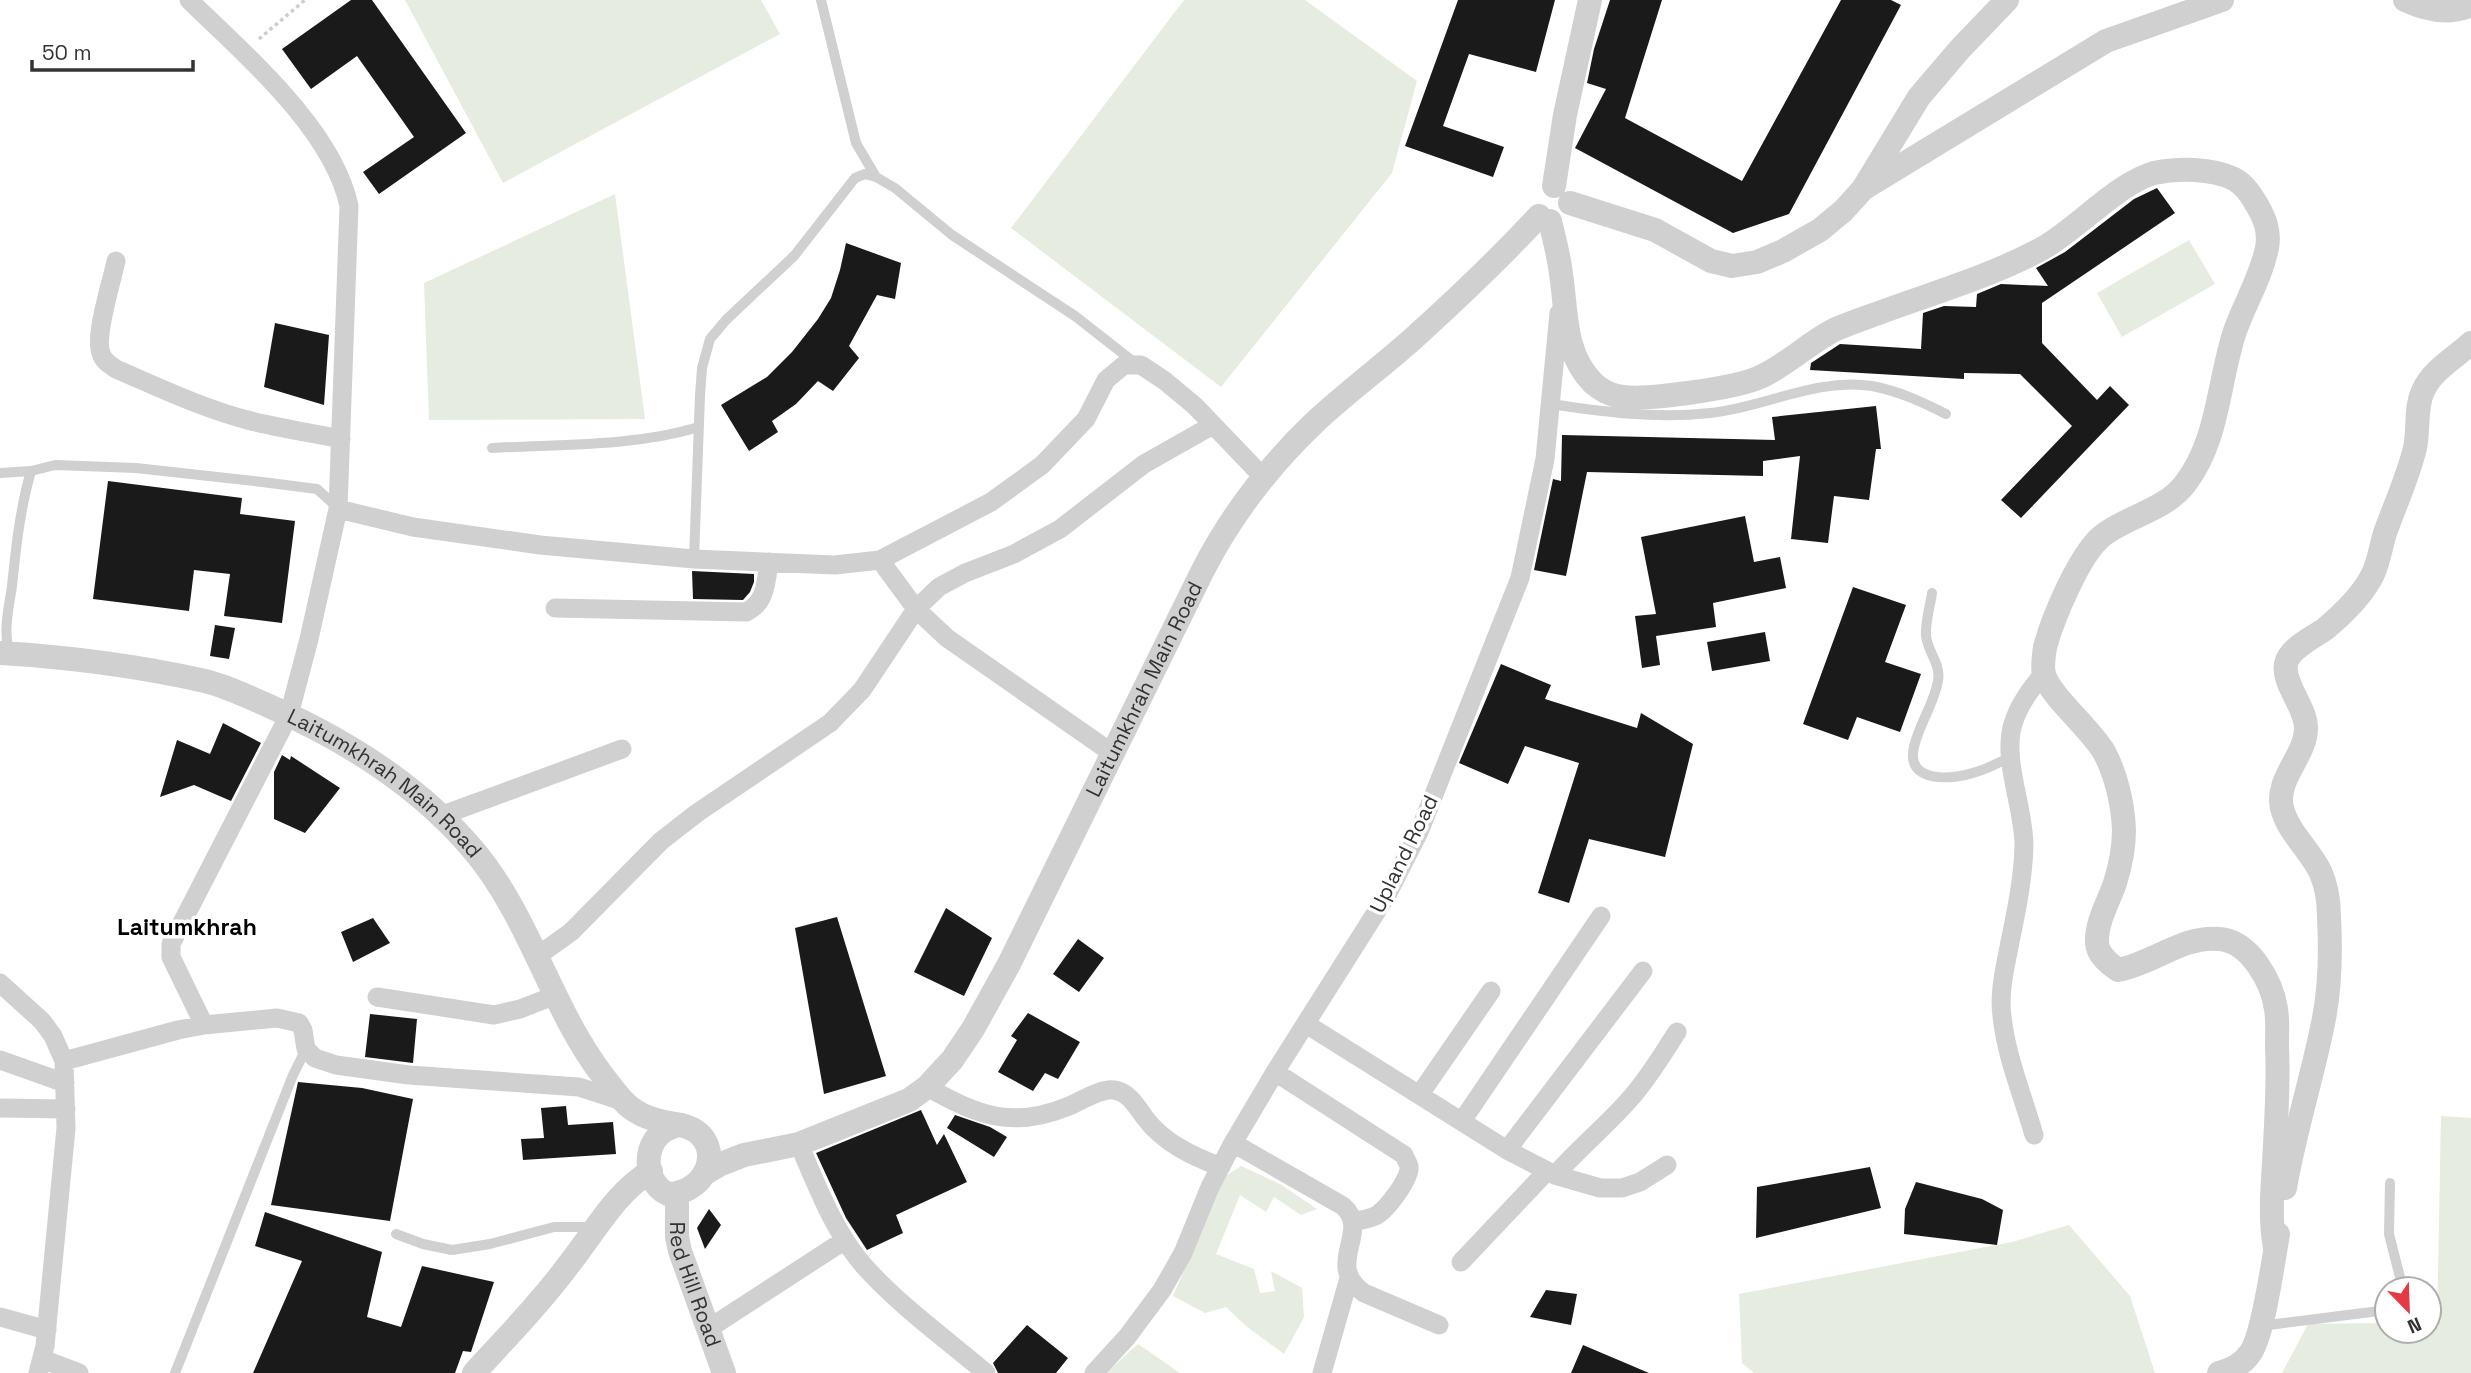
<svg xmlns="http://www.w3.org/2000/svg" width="2471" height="1373" font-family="'Space Grotesk',sans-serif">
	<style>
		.green { fill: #e6ecdf }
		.building { fill: #1a1a1a }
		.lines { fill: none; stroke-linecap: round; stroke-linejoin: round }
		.path { stroke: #cdcdcd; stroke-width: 3.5; stroke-dasharray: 3.5 3.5; stroke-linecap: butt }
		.service { stroke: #d0d0d0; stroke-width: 10 }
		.minor { stroke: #d0d0d0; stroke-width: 19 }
		.tertiary { stroke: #d0d0d0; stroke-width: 24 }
		.labels { text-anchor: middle; stroke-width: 7; stroke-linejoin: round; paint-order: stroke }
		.street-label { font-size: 21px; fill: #333; stroke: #fff }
		.neighbourhood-label { font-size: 23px; font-weight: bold; fill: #000; stroke: #fff }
	</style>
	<rect width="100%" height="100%" fill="#fff"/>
	<path class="green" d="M405,0H761L780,34L503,183Z
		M1184,0H1305L1417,81L1392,173L1221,387L1011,228Z
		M615,194L645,419L429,420L424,283Z
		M2189,240L2215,284L2122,337L2097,293Z
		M2441,1116L2471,1118V1373H2282L2308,1324L2387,1323V1331H2429V1323H2437Z
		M1241,1166L1280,1184L1317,1209L1301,1215L1274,1197L1266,1212L1240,1195L1216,1254L1254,1269L1260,1293L1275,1291L1271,1271L1302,1288L1304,1317L1284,1354L1246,1326L1226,1307L1205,1313L1173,1296L1224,1177Z
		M2069,1225L2130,1296L2155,1373H1754L1742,1363L1739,1294L2012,1242Z
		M1138,1344L1180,1373H1106Z"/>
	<path class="building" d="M351,0H372L466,133L379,194L363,172L414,137L357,56L311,89L282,49Z
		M1458,0H1555L1536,72L1469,54L1443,126L1504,147L1493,177L1405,146Z
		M1610,0H1662L1625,118L1742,181L1841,0H1891L1901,5L1789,214L1733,233L1575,148L1606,89L1587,83L1594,49Z
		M2157,188L2175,213L2042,303V343L2097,400L2110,386L2129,405L2021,518L2001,500L2072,426L2020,374L1964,373V379L1810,370L1811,363L1840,344L1921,349L1923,313L1944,306L1976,307L1977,294L2001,284L2048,286L2036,268L2065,252L2134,199Z
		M846,243L901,263L895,299L877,295L849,346L859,358L833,391L818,381L796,404L772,421L778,432L749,451L721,405L767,377L792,352L818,319L831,298L840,270Z
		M275,323L329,335L324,405L264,387Z
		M1876,406L1881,449H1876L1869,500L1834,496L1828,543L1791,539L1800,456L1763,461V476L1587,472L1566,576L1534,570L1553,479L1561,481L1562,435L1775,440L1772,417Z
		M108,481L242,498L240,514L295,521L282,623L224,616L230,574L194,570L189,611L93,599Z
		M1745,516L1754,562L1780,557L1786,588L1713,603L1716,627L1656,636L1660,665L1642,668L1635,616L1656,614L1641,537Z
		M692,571L754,574V582L750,592L743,600L693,599Z
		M1853,587L1906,605L1885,662L1921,674L1900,732L1857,717L1848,740L1803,724Z
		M215,625L235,628L229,659L210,656Z
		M1765,632L1770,661L1712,671L1707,642Z
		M1501,664L1551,685L1545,699L1637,728L1641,713L1693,744L1665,857L1589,839L1569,903L1538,893L1579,763L1525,746L1508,784L1459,763Z
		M223,723L261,743L231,801L194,785L160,797L177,740L210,754Z
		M282,755L290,760L291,756L340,788L305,833L274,819V772Z
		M946,908L992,938L964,996L914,972Z
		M837,917L886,1076L824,1094L795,928Z
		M373,918L390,943L353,962L341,932Z
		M1078,939L1104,958L1079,992L1053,974Z
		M1028,1013L1080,1042L1058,1079L1045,1073L1033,1091L998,1072L1017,1040L1011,1036Z
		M370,1014L417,1019L413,1063L365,1057Z
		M298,1082L362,1088L413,1099L390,1221L271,1205Z
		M566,1106L568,1125L613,1122L616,1154L523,1160L521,1139L544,1138L541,1108Z
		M921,1110L937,1145L944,1134L967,1182L896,1215L903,1233L867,1250L846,1218L816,1153Z
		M955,1115L990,1127L1007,1137L994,1157L947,1128Z
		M1870,1167L1881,1208L1756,1238L1757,1187Z
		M1916,1182L1982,1199L2003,1210L1997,1245L1904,1234L1905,1209Z
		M709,1209L721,1225L705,1249L697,1228Z
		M265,1212L382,1252L367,1317L401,1327L422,1266L494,1282L471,1352L463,1351L455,1373H253L302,1261L255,1246Z
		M1546,1290L1577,1294L1571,1325L1530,1317Z
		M1027,1325L1068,1358L1056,1373H998L993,1363Z
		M1583,1345L1649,1373H1571Z"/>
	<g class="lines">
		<path class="path" d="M259,39L305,0"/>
		<path class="service" d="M821,0L856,143L876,177
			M1551,404C1604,412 1656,419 1710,413C1763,408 1817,377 1872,386C1899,391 1922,402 1946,414
			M492,448C561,444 632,447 699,427
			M0,473L31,471
			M694,559L700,395L702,368L710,339L726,320L794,256L855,178L865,174L876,177L895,188L952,235L1075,316L1135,363
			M1932,593C1930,607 1925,622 1926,636C1928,653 1941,663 1938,681C1934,704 1919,724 1914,747C1905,784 1953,780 1976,772C1988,769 1999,762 2011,757
			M9,651C3,630 9,607 12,586C16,547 20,509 31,471L55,465L136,468L262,482L317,489L338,508
			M2390,1183L2389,1234L2403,1289
			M396,1234L423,1244L452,1250L490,1244L554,1227H592
			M2261,1326L2387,1310
			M175,1373L293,1075L306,1049"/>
		<path class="minor" d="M189,0C244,54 333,129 349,206L338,509L309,639L289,715L171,944V957L204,1025
			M116,261C112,281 94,336 101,353C103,361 109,364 116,369C160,388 204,409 251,421C281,428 311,433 341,439
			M338,509L413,527L540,545L694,559L835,565L880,560L991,502L1042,465L1086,419L1106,380L1124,365H1141L1165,381L1195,406L1264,478
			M880,560L916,609L947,638L1112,753
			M555,608L746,612C766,603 766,582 769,562
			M443,815L622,749
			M536,957L571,932L661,841L697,813L830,723L862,690L916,609L939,587L965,573L1014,554L1060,529L1144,464L1213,425
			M0,983L42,1021L53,1036L64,1061L66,1128L45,1346L38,1373
			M377,997L494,1015L520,1009L556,995
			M1306,1024L1507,1150L1555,1175L1600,1188H1622L1640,1182L1667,1165
			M0,1060L65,1083
			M64,1061L178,1030L204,1025L277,1018L299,1023L303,1030L306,1049L315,1058L336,1065L409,1075L579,1087L622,1101
			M1275,1072L1404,1155C1404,1156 1409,1165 1409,1166C1411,1178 1386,1211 1375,1216C1369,1219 1360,1220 1353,1222
			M927,1087C977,1115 1012,1130 1069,1106C1081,1101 1101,1088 1114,1090C1129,1092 1137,1107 1145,1118C1164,1143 1192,1156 1221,1167
			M1420,1094L1491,991
			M0,1108L66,1109
			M1462,1121L1601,916
			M2034,1135C2023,1096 2006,1056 2002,1016C1999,995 2004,972 2008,952C2015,917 2023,882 2024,846C2024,807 2002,760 2013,724C2019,704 2031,689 2043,674
			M1233,1143L1343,1206C1372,1232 1323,1264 1364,1293L1439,1325
			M799,1144C817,1186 834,1232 865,1267C900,1306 946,1339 986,1373
			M1507,1150L1643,971
			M1555,1175C1579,1148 1606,1126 1629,1100C1648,1079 1662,1055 1677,1032
			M1461,1262L1547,1171
			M0,1317L47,1330
			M708,1329L845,1240
			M42,1359L79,1373
			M1094,1373L1127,1337L1162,1290L1183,1253L1210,1187L1233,1143L1275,1072L1387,895L1419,832L1520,578L1545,459L1559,313
			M1322,1373L1349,1278"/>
		<g class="tertiary">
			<path d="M2405,0C2426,10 2449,15 2471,5"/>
			<path d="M1554,186L1565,115L1590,0"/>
			<path d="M1866,187L2106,41L2222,0"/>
			<path d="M1570,203L1655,230L1711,261L1732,266L1757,262L1783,251L1820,230L1843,211L1863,189L1919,97L1960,49L2007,0"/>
			<path d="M1550,221C1554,238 1559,256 1561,274C1567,312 1563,353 1593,383C1600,389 1608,394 1617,396C1642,402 1734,388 1758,378C1786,366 1807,344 1834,330C1847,324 1862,319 1876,314C1932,293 1990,277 2043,248C2077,229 2118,183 2154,173C2177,168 2212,168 2234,179C2245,185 2251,195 2257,205C2265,219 2270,231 2267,248C2261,277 2245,303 2235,331C2218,382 2219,440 2185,484C2164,511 2127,516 2102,536C2079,555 2053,618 2045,647C2044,654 2042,668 2044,674C2049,695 2091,729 2104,752C2116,774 2123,804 2124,830C2124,846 2120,867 2115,883C2109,901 2096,922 2097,943C2098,955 2108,963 2118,970C2152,964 2184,935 2219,939C2250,941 2272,982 2276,1009C2278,1021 2277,1034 2277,1046C2279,1085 2276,1124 2274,1163C2272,1192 2270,1220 2275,1248"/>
			<path id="s1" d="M0,653C68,657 138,666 205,681C226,686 249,697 269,706C346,740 420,786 475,852C530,918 551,1008 603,1076C612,1087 620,1100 631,1108C645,1119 664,1122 681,1125"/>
			<path d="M681,1125C727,1136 712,1193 668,1194C639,1181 642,1129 681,1125Z"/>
			<path id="s2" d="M704,1174L721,1164L744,1155L799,1144L909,1100L927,1087L952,1060L973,1029L1009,964L1202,572C1230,517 1269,466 1314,423C1347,392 1383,366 1416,336C1459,297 1500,258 1539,216"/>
			<path d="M2285,1188C2294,1134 2311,1082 2322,1028C2330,993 2331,954 2329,917C2329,902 2326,884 2320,871C2309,849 2288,832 2282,808C2275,779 2306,756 2306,728C2306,707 2282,683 2286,664C2289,648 2313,638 2325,629C2343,614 2363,595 2373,574C2379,561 2381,546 2385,533C2395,505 2408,477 2415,448C2419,430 2415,408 2423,391C2432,370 2455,358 2471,343"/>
			<path id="s3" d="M677,1194V1237L680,1251L724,1373"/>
			<path d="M474,1373C507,1337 541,1302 570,1263C596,1230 615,1193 651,1171"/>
			<path d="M2219,1373C2233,1369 2243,1364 2251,1352C2264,1332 2273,1261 2278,1234"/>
		</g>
	</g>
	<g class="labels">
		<g class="street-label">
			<text dy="7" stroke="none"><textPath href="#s2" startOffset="696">Laitumkhrah Main Road</textPath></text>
			<text dy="7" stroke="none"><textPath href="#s1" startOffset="416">Laitumkhrah Main Road</textPath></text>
			<text transform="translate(1404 854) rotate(-64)" y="7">Upland Road</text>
			<text dy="7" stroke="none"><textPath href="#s3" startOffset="93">Red Hill Road</textPath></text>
		</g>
		<g class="neighbourhood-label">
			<text x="187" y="935">Laitumkhrah</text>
		</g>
	</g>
	<g transform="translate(2408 1310) rotate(157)"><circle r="33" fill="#ffffff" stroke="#adadad" stroke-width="2"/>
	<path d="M0-5L12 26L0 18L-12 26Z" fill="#e63946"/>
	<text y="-10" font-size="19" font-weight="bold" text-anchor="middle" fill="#333333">N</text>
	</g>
	<path d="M32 60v10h161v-10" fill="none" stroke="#333333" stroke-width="3.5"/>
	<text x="42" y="60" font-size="21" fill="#333333" stroke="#ffffff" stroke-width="5" paint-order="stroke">50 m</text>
</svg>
